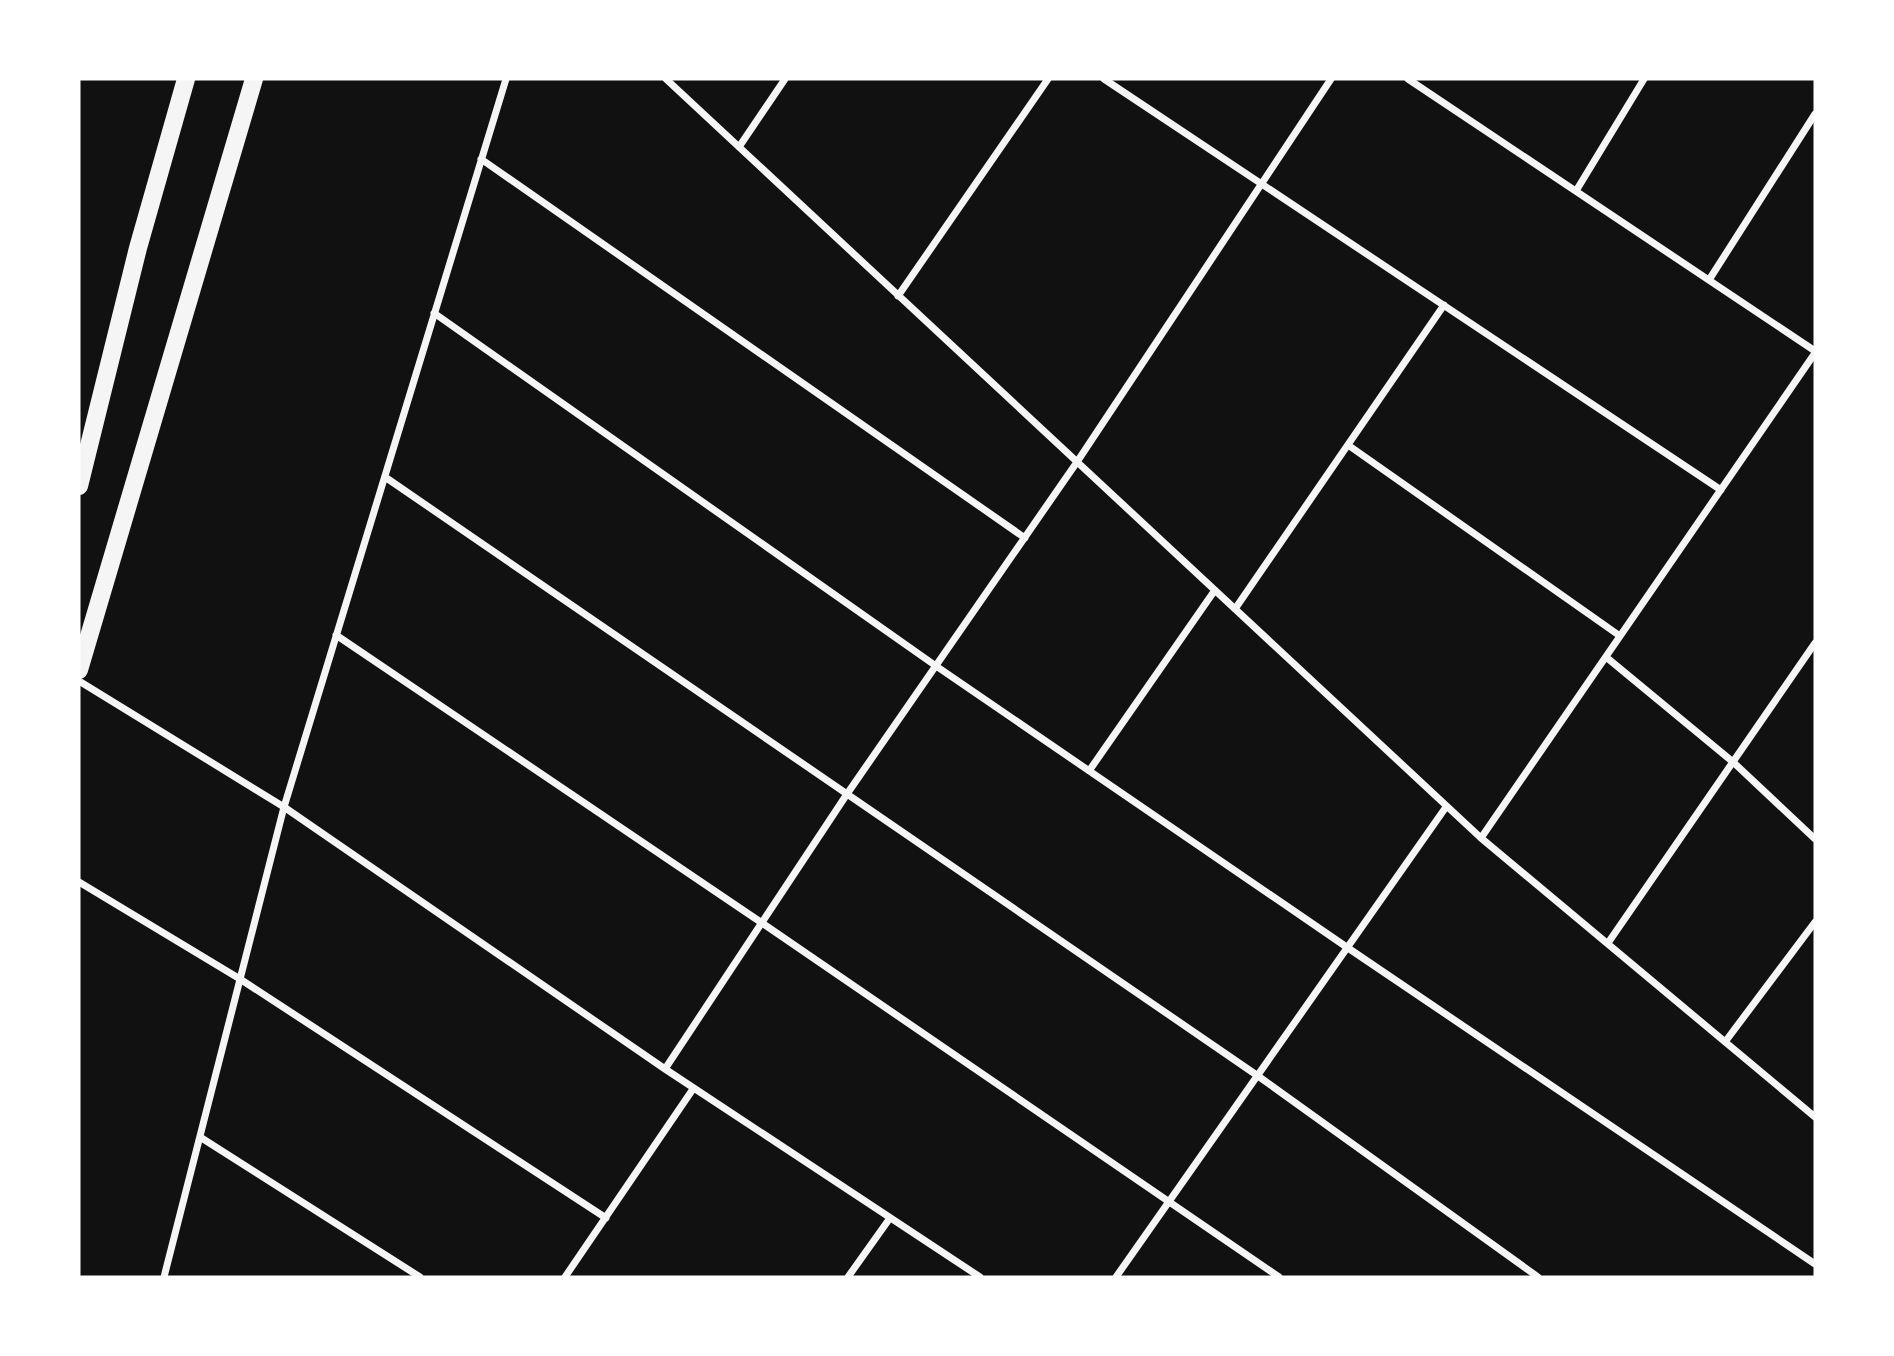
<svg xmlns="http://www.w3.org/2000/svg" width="1894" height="1356" font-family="Poppins,sans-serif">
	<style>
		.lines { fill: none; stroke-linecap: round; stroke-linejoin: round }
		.minor { stroke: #f5f5f5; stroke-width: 7 }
		.primary { stroke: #f5f5f5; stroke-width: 18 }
	</style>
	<rect width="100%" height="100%" fill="#111"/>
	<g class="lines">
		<path class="minor" d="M666,79L1481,838L1815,1117
			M1104,79L1721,490
			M1408,79L1815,351
			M739,147L785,79
			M481,159L1025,538
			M1576,191L1644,79
			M1709,280L1815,114
			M898,296L1048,79
			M434,313L936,666L1348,948L1815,1264
			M1348,445L1620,636
			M385,477L1258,1076L1538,1277
			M1235,609L1444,305
			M336,635L762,923L1279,1277
			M1606,657L1733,762L1815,839
			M79,681L284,807L665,1069L980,1277
			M1089,771L1215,590
			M1481,838L1815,353
			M79,882L240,979L606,1218
			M1608,943L1815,643
			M1725,1042L1815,922
			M665,1069L847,794L1077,462L1331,79
			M200,1137L420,1277
			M164,1277L284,807L506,79
			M565,1277L693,1089
			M848,1277L890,1218
			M1116,1277L1446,807"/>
		<path class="primary" d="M79,486L138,248L186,79
			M79,670L254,79"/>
	</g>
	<rect width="1894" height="1356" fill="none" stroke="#ffffff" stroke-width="161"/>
</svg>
